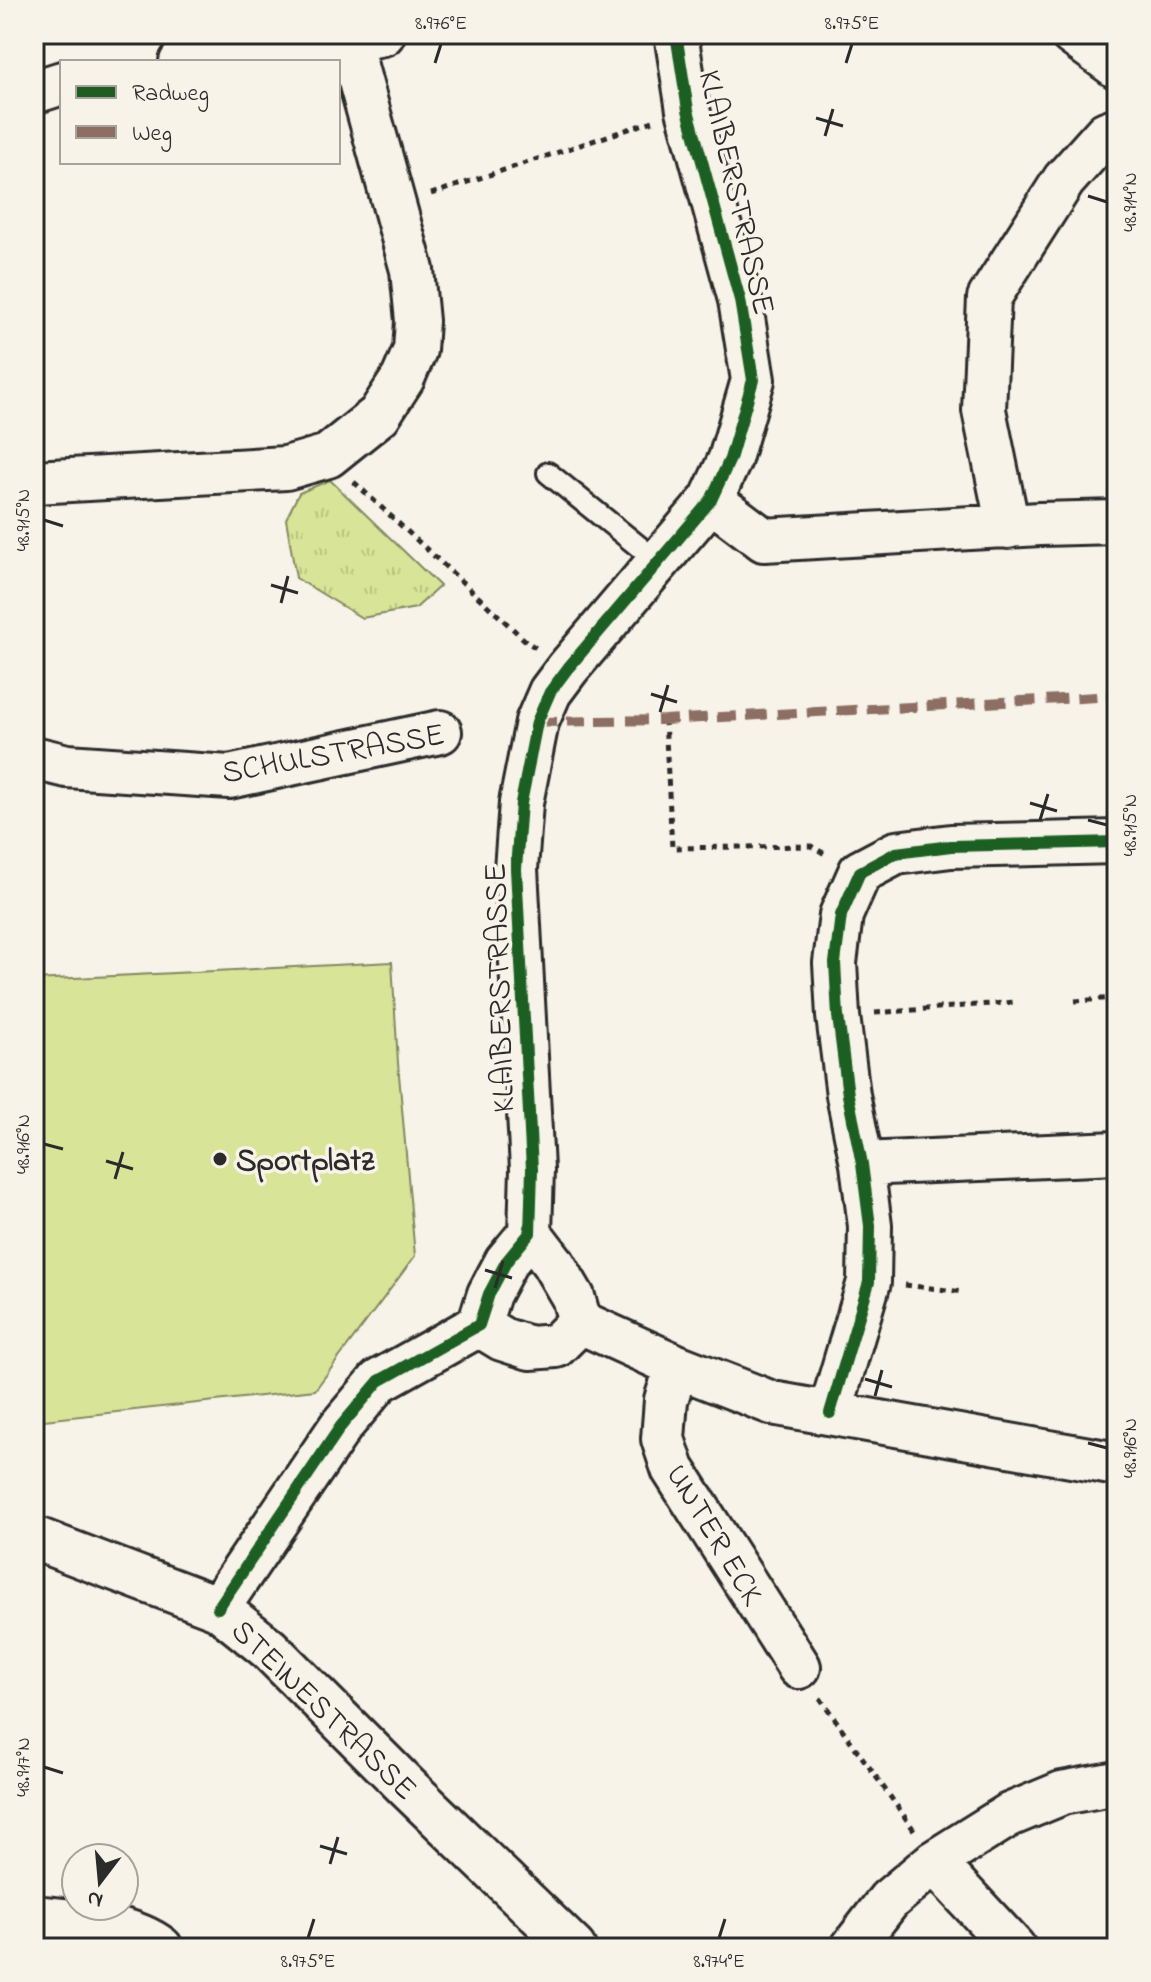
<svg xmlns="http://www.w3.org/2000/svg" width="1151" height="1982" font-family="'Indie Flower',sans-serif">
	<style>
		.park { fill: url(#park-tufts); stroke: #828861; stroke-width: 2 }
		.garden { fill: #d8e497; stroke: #828861; stroke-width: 2 }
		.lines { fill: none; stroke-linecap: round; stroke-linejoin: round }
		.lane-casing { stroke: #2b2b2b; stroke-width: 26 }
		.street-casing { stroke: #2b2b2b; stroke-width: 48 }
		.path { stroke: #2b2b2b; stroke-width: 5; stroke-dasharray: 6 6; stroke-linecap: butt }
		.lane { stroke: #f7f3e8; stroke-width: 20 }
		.street { stroke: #f7f3e8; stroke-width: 42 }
		.quiet { stroke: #8d6e63; stroke-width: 10; stroke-dasharray: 20 10; stroke-linecap: butt }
		.cycleway-casing { stroke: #f7f3e8; stroke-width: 17 }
		.cycleway { stroke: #1b5e20; stroke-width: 12 }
		.ticks { fill: none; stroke: #2b2b2b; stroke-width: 3 }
		.poi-dot { fill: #2b2b2b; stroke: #f7f3e8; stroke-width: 3 }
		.labels { text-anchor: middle; stroke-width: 7; stroke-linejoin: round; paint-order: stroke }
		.street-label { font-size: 32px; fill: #2b2b2b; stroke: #f7f3e8 }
		.poi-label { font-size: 32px; font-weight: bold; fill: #2b2b2b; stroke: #f7f3e8; text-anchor: start }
		.neatline { fill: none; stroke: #2b2b2b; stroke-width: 3 }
		.ticks-label { font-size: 20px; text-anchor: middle; fill: #2b2b2b }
	</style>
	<defs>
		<pattern id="park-tufts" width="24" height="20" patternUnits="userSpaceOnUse" patternTransform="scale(2)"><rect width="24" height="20" fill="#d8e497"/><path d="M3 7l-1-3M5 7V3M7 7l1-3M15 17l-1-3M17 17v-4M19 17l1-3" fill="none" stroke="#bac482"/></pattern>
	</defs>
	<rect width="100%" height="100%" fill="#f7f3e8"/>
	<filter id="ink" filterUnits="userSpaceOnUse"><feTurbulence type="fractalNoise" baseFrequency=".0125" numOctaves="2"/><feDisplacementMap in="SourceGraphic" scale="16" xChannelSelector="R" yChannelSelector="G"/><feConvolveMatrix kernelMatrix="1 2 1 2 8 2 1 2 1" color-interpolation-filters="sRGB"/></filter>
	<g filter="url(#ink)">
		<path class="park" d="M330,480L440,586L416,608L362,618L296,578L286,519L299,493Z"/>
		<path class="garden" d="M392,962L398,1063L415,1256L315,1390L36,1421L34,1329V980Z"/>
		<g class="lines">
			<g class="lane-casing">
				<path id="lane" d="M548,473L658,562"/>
			</g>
			<g class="street-casing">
				<path id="street" d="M1072,34L1117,67
					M181,62L209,57L293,51L383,34
					M34,92L62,83
					M34,482L286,468L328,456L379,415L403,378L415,350L417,321L412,270L349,41
					M711,500L764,540L1040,524L1117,522
					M1008,527L984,410L989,298L1064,180L1106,133L1117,129
					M34,758L67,766L229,777L440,732
					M862,1164L1117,1153
					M530,1233L553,1263L573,1297L580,1322
					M580,1322L677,1366L772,1403L1117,1464
					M479,1325L502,1339L530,1348L556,1346L580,1322
					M677,1366L666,1400L663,1439L673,1469L799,1667
					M830,1413L869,1282L870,1226L862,1164L848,1095L838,1016L835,963L841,915L860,872L896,853L951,846L1117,842
					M34,1538L218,1608L269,1649L408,1788L574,1948
					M218,1608L341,1426L379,1381L479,1325L489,1294L506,1262L530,1233L532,1169L516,869L521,803L537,722L550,692L568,668L711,500L730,459L753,380L740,300L688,110L676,34
					M934,1862L1014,1948
					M34,1917C72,1921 131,1924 161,1948
					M852,1948L889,1900L934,1862L1009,1815L1062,1793L1117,1783"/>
			</g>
			<path class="path" d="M431,194L653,121
				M354,482L527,642L536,648
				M665,720L672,848L811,846L827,855
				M1075,1001L1117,998
				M875,1013L1016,1002
				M905,1285L964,1292
				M820,1698L914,1830"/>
			<use href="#lane" class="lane"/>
			<use href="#street" class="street"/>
			<path class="quiet" d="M537,722L665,720L1117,696"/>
			<g class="cycleway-casing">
				<path id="cycleway" d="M830,1413L869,1282L870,1226L862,1164L848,1095L838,1016L835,963L841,915L860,872L896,853L951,846L1117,842
					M218,1608L341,1426L379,1381L479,1325L489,1294L506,1262L530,1233L532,1169L516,869L521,803L537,722L550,692L568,668L711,500L730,459L753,380L740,300L688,110L676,34"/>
			</g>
			<use href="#cycleway" class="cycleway"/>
		</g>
	</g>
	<path class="ticks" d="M435,63L441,44M846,63L852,44M816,118L843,126M825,136L833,109M1088,196L1107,202M44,520L63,526M271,585L298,593M281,603L288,576M651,694L677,702M660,712L668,685M1030,803L1057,811M1040,820L1048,794M1088,820L1107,825M44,1144L63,1149M106,1161L133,1169M115,1179L123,1152M485,1270L512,1278M495,1288L503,1261M865,1379L892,1387M875,1396L882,1370M1088,1443L1107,1448M44,1767L63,1773M320,1846L347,1854M330,1864L338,1837M308,1938L314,1919M719,1938L725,1919"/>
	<circle class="poi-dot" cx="220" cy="1159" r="8"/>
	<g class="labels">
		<g class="street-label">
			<text transform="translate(738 192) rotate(77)" y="11">KLAIBERSTRASSE</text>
			<text transform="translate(333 752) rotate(-10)" y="11">SCHULSTRASSE</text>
			<text transform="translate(498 988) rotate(-92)" y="11">KLAIBERSTRASSE</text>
			<text transform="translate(716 1534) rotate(59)" y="11">UNTER ECK</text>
			<text transform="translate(325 1709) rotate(44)" y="11">STEINESTRASSE</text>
		</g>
		<g class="poi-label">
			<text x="236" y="1170">Sportplatz</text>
		</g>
	</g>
	<rect width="1151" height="1982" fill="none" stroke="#f7f3e8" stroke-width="88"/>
	<rect x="60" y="60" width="280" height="104" fill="#f7f3e8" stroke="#a5a39c" stroke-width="2"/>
	<rect x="76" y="86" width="40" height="12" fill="#1b5e20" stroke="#a5a39c" stroke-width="2"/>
	<text x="132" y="100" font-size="24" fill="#2b2b2b">Radweg</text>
	<rect x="76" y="126" width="40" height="12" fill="#8d6e63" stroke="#a5a39c" stroke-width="2"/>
	<text x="132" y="140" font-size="24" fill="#2b2b2b">Weg</text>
	<g transform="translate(100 1882) rotate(196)"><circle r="38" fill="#f7f3e8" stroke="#a5a39c" stroke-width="2"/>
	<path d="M0-6L14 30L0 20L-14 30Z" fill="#2b2b2b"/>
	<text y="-12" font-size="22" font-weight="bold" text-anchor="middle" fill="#2b2b2b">N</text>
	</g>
	<rect x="44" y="44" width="1063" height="1894" class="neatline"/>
	<g class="ticks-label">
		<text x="441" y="29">8.976°E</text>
		<text x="852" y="29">8.975°E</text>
		<text transform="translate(1129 202) rotate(-90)" y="7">48.914°N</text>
		<text transform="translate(22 520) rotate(-90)" y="7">48.915°N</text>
		<text transform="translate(1129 825) rotate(-90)" y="7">48.915°N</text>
		<text transform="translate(22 1144) rotate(-90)" y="7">48.916°N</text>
		<text transform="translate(1129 1448) rotate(-90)" y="7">48.916°N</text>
		<text transform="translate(22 1767) rotate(-90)" y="7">48.917°N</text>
		<text x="308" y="1967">8.975°E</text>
		<text x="719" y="1967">8.974°E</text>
	</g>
</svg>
